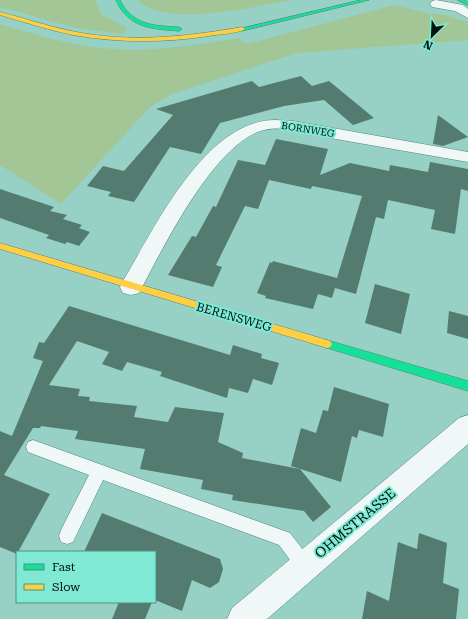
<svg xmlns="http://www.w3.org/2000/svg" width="468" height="619" font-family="'Roboto Serif',serif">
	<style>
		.green { fill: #a2c695 }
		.building { fill: #537b70 }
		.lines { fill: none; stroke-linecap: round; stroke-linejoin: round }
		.lane-casing { stroke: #56837b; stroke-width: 1 }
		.street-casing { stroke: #56837b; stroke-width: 1 }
		.fast-casing { stroke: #56837b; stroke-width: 1 }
		.slow-casing { stroke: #56837b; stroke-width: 1 }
		.lane { fill: #eff8f6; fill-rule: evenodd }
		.street { fill: #eff8f6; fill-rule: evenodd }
		.fast { fill: #16e098; fill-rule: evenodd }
		.slow { fill: #ffcf43; fill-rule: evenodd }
		.labels { text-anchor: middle; stroke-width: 4; stroke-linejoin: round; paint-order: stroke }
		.far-street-label { font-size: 10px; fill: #00130f; stroke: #7fe9d4 }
		.street-label { font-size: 12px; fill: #00130f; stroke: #7fe9d4 }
		.near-street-label { font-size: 14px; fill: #00130f; stroke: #7fe9d4 }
	</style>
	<rect width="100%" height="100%" fill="#97d1c5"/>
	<path class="green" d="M0,0H95L102,15L128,28L122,34L76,28L0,7Z
		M138,0H292C257,6 164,29 138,0Z
		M394,5L431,14L445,15L468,22V40L297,53L172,94L150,107L61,204L0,165V24C26,32 53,40 80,45C132,55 186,47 238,38L247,44Z"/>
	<path class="building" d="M301,76L312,86L329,81L374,118L353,125L324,100L284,106L220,123L201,154L170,147L134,202L108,196L111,192L87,186L103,166L124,171L173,115L156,109L252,81L259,87Z
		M438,115L468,137L443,146L433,144Z
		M276,139L328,149L320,175L350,163L389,171L390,165L428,172L430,162L468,169V191L461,189L455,234L431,229L435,210L388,200L384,219L376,217L356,294L335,288L332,298L318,294L313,309L265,298L266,296L257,293L270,262L272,263L273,261L337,278L362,196L312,186L311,189L269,180L258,209L245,206L216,265L222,267L213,287L168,275L192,236L196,237L213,206L216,207L238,160L265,165Z
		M0,189L54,207L50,211L67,215L63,219L82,225L79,228L90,232L79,246L67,242L65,244L46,238L49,235L0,218Z
		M375,284L410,294L401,334L365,323Z
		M69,306L230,355L233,345L262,354L261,358L279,363L272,385L253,379L248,393L229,388L227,398L160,376L162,372L127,362L122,371L102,364L109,352L77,341L49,385L80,389L78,396L90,397L89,401L137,406L134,417L168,422L175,407L224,413L218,442L243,453L242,458L300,469L331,507L313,522L304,511L232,500L233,495L201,489L203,480L140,469L145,449L75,439L78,431L41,426L40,428H33L4,475L50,494L17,554L0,547V431L12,436L43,361L33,358L39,342L44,343Z
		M449,311L468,316V339L447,333Z
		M334,387L389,404L383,437L359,430L357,438L352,436L341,482L291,466L301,428L316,433L323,410L328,411Z
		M102,513L220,559L223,569L219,582L210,588L192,580L182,611L155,600V552H84Z
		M419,533L447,543L443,583L459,589L456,619H433L417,612L433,619H362L367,591L389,601L398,542L417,549Z
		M119,602H152L145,619H112Z"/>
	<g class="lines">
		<g class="lane-casing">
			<path id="lane" d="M33,440L290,533L311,560L313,566L311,572L305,574L299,572L279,545L103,480L73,542L67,544L61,542L59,536L61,530L89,475L28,452L26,447L28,442Z"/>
		</g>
		<g class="street-casing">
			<path id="street" d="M436,0L463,5L468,9V18L455,11L432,7L430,4L432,1Z
				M275,120L293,121L468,152V162C422,154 376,146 330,138C310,134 285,125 264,130C214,142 162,250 139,293L131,295L123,293L120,287L123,281C154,229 205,120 275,120Z
				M468,415V444L267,619H227L232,608L459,418Z"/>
		</g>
		<g class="fast-casing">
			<path id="fast" d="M116,0H120C132,25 154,26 179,27L182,29L179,31C152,29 128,28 116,0Z
				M361,0H369L242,31L239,29Z
				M458,0H464L468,2V5Z
				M327,340L468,381V391L324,347L322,344L324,341Z"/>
		</g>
		<g class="slow-casing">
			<path id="slow" d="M0,12C24,18 47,26 71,31C128,43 185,37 242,27L245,29C236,34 220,34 209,36C164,43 118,43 73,35C48,30 24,22 0,15Z
				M0,243L327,340L330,341L332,344L330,347L327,348L0,249Z"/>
		</g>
		<use href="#lane" class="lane"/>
		<use href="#street" class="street"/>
		<use href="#fast" class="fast"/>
		<use href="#slow" class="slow"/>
	</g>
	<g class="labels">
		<g class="far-street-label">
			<text transform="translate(308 129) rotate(9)" y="4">BORNWEG</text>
		</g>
		<g class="street-label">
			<text transform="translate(234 317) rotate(16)" y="4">BERENSWEG</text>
		</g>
		<g class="near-street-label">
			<text transform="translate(355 523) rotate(-40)" y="5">OHMSTRASSE</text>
		</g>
	</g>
	<rect x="16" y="551" width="140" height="52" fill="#7fe9d4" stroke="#4c9385"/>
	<rect x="24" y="564" width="20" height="6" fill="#16e098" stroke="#4c9385"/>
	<text x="52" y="571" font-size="12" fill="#00130f">Fast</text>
	<rect x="24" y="584" width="20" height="6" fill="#ffcf43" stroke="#4c9385"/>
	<text x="52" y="591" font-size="12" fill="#00130f">Slow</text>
	<g transform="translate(432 36) rotate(204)" stroke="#7fe9d4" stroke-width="3" paint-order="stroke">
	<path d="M0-3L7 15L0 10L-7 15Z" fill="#00130f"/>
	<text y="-6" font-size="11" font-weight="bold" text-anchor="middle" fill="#00130f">N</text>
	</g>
</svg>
